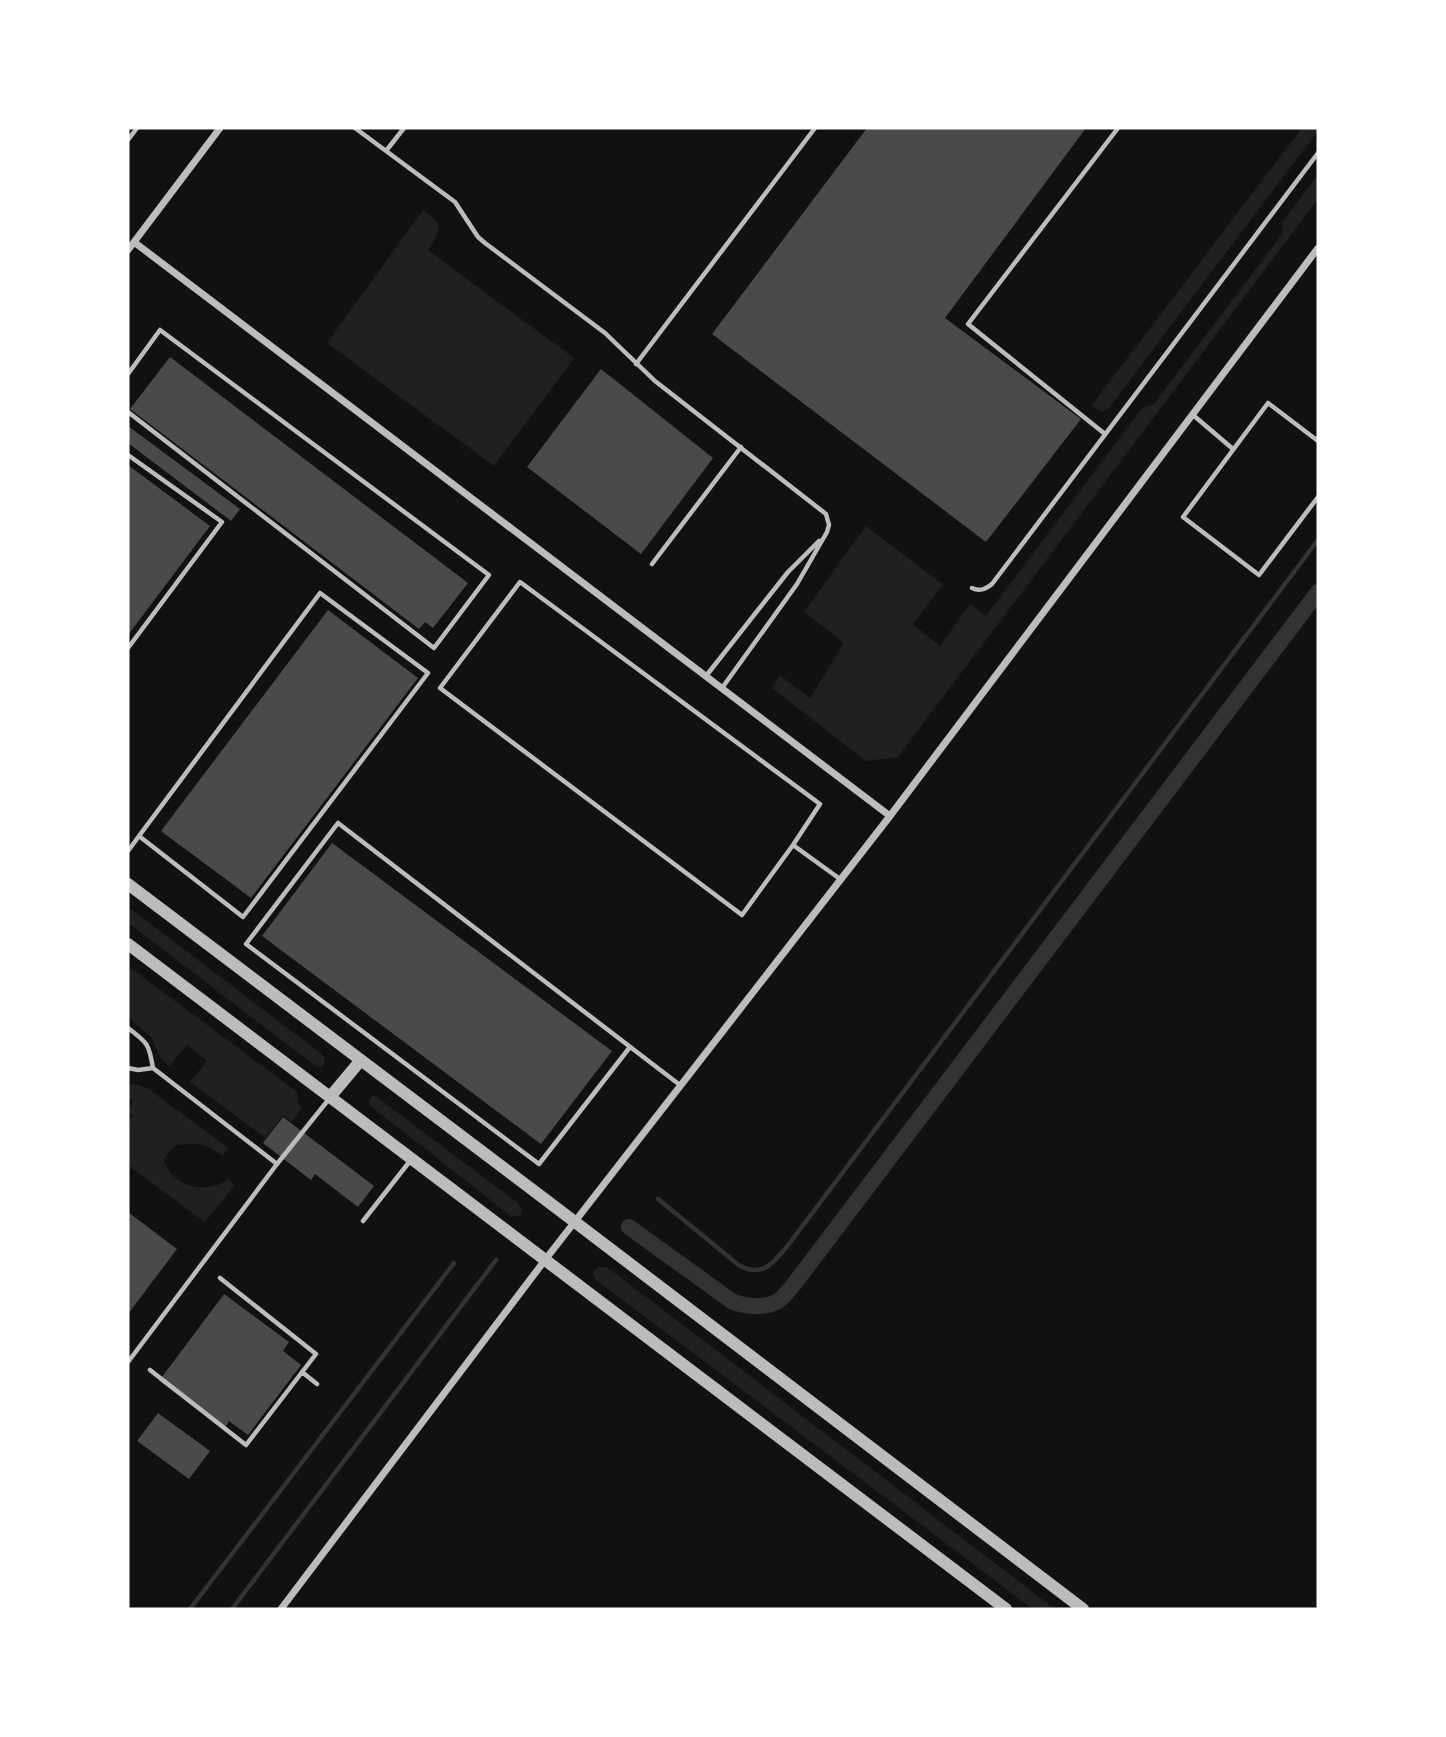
<svg xmlns="http://www.w3.org/2000/svg" width="1446" height="1737" font-family="'DejaVu Sans',sans-serif">
	<style>
		.green { fill: #202020 }
		.lines { fill: none; stroke-linecap: round; stroke-linejoin: round }
		.stream { stroke: #333; stroke-width: 4.5 }
		.canal { stroke: #333; stroke-width: 16 }
		.building { fill: #4a4a4a }
		.service { stroke: #bcbcbc; stroke-width: 4.5 }
		.minor { stroke: #bcbcbc; stroke-width: 7 }
		.tertiary { stroke: #bcbcbc; stroke-width: 12 }
	</style>
	<rect width="100%" height="100%" fill="#111"/>
	<path class="green" d="M1302,128H1318V131L1108,409L1102,412L1091,406Z
		M1318,175V199L898,757L866,761L772,688L780,675L810,698L844,643L804,612L866,526L943,585L913,624L940,646L970,604L986,616L1142,408L1154,404L1283,233L1282,222Z
		M423,210C445,226 441,228 428,250L574,358L494,466L327,343Z
		M128,907L318,1051L325,1058V1063L322,1067H318L313,1064L128,923Z
		M128,966L297,1092L298,1103L302,1107L292,1122L283,1115L266,1138L190,1082L207,1061L187,1045L169,1066L160,1057L151,1037L128,1017Z
		M128,1084L138,1085L147,1088L228,1148L223,1156C205,1143 197,1143 176,1145L167,1154L164,1160C171,1186 207,1196 228,1179L233,1183L234,1186L205,1222L128,1165V1123L133,1116L128,1110L133,1101L128,1096Z
		M373,1096L377,1097L518,1203C521,1207 523,1210 520,1216H511L373,1108L369,1104L370,1099Z
		M599,1267H605L611,1270L1055,1609H1033L596,1280L593,1275L594,1270Z"/>
	<g class="lines">
		<path class="stream" d="M658,1199L740,1266C764,1278 775,1261 789,1244L1318,540
			M190,1609L454,1263
			M232,1609L496,1260"/>
		<path class="canal" d="M629,1227L733,1302C746,1306 765,1309 778,1301C786,1296 797,1280 804,1271L1318,592"/>
	</g>
	<path class="building" d="M867,128H1086L945,318L1081,419L986,542L712,334Z
		M170,357L468,583L433,628L425,622L419,629L130,409Z
		M601,369L713,458L641,554L527,467Z
		M128,426L240,509L231,521L128,443Z
		M128,465L210,526L128,635Z
		M328,610L418,678L251,898L161,831Z
		M332,843L612,1051L541,1144L262,936Z
		M283,1117L374,1186L358,1207L315,1174L311,1180L263,1143Z
		M128,1212L177,1249L128,1314Z
		M224,1294L289,1342L283,1351L301,1365L248,1435L229,1421L224,1429L159,1381Z
		M158,1413L210,1451L189,1479L137,1441Z"/>
	<g class="lines">
		<path class="service" d="M355,128L455,202L478,237L485,243L605,333L655,381L826,514L829,525L827,532L797,584L722,688
			M128,140L137,128
			M386,151L404,128
			M636,364L815,128
			M128,374L160,330L489,575L434,648L128,412
			M1193,415L1233,449
			M1105,434L968,324L1118,128
			M1318,441L1268,403L1183,517L1259,575L1318,497
			M128,455L222,522L128,648
			M652,564L741,447
			M972,588C980,592 986,589 992,584L1318,153
			M706,676L788,572L819,541
			M793,845L820,804L520,582L440,688L742,915L793,845L840,879
			M128,851L139,836L320,593L428,673L243,917L139,836
			M128,1028C148,1043 149,1044 153,1068L277,1164L128,1362
			M630,1047L539,1164L246,944L338,823L659,1069L680,1085
			M128,1068L138,1070L153,1068
			M277,1164L329,1099
			M363,1221L410,1161
			M150,1370L246,1445L316,1354L220,1278
			M302,1372L317,1384"/>
		<path class="minor" d="M134,242L890,816
			M128,250L220,128
			M281,1609L545,1260L890,816L1318,248"/>
		<path class="tertiary" d="M128,884L575,1222L1083,1609
			M128,944L1006,1609
			M330,1097L361,1060"/>
	</g>
	<rect width="1446" height="1737" fill="none" stroke="#ffffff" stroke-width="259"/>
</svg>
